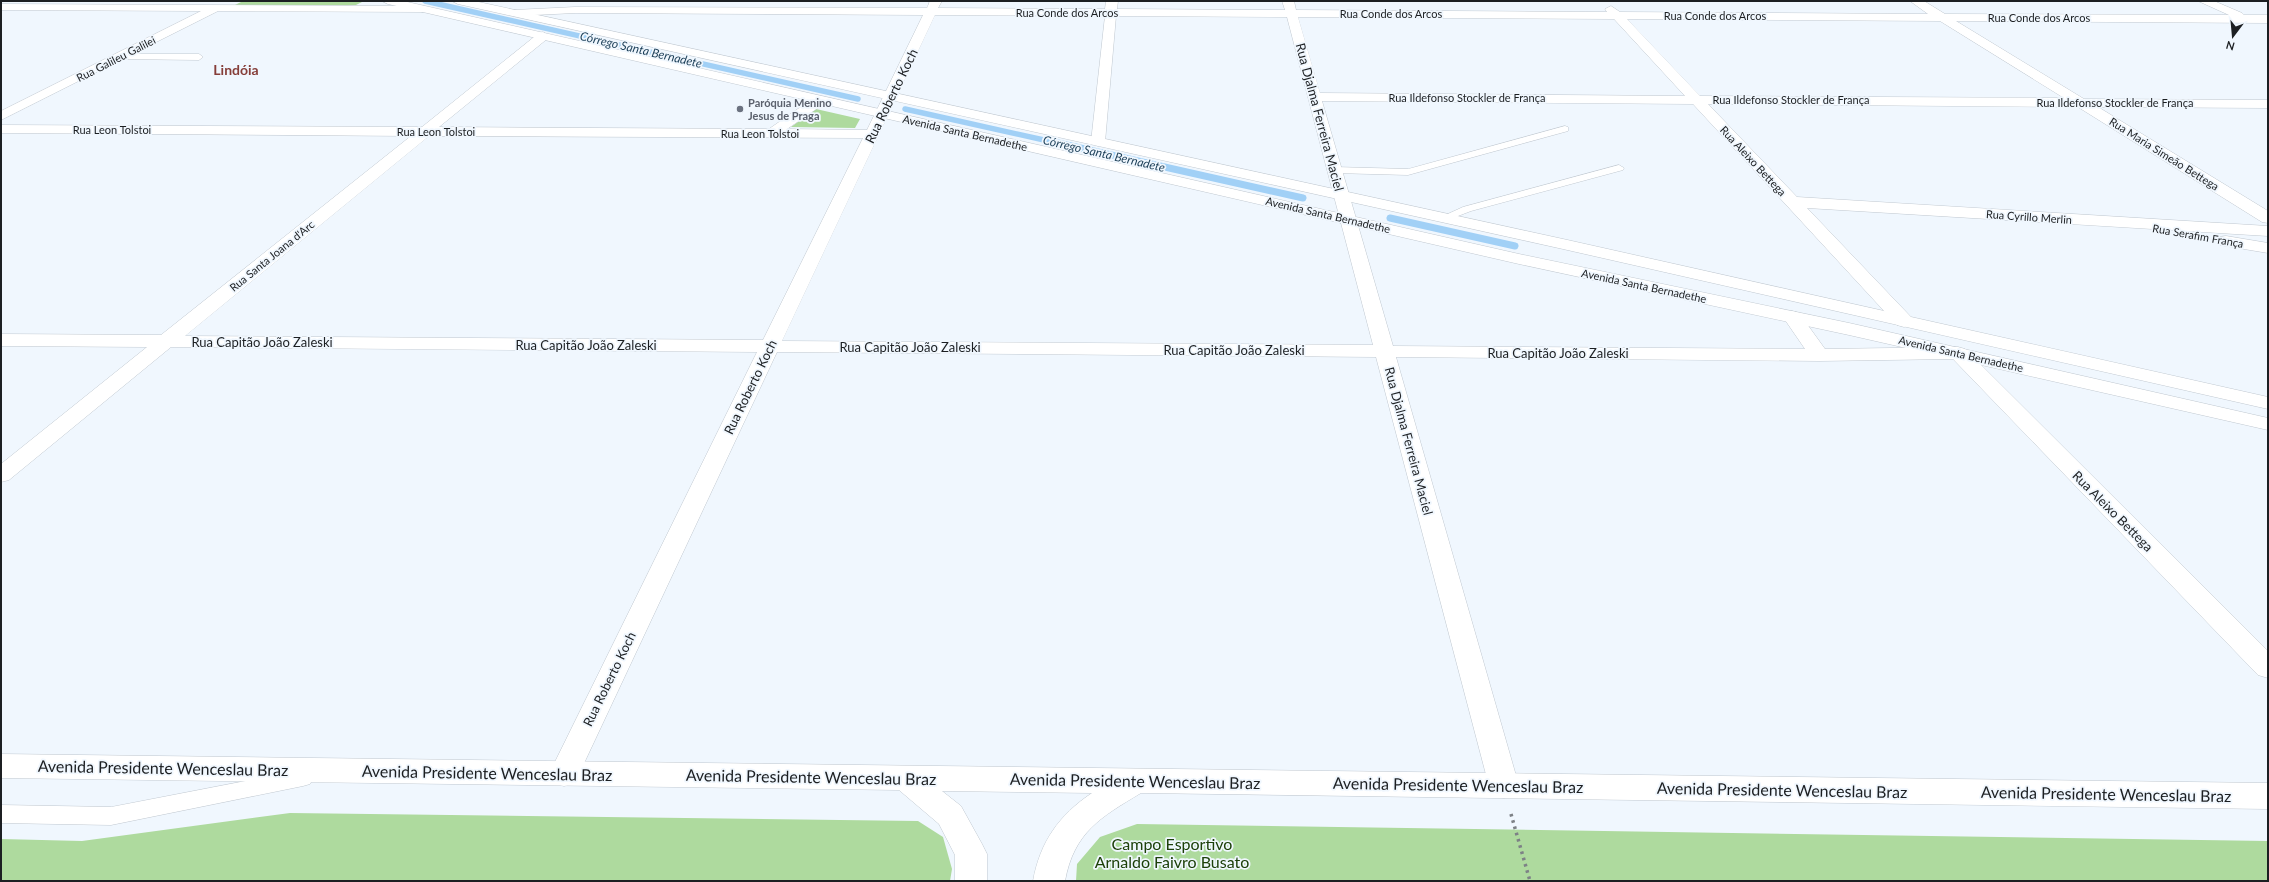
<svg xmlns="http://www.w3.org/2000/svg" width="2269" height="882" font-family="Lato,sans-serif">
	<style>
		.green { fill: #aeda9e }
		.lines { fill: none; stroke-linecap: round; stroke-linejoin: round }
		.stream-far1 { stroke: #a1d0f6; stroke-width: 5.5 }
		.stream { stroke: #a1d0f6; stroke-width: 7 }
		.service-casing { stroke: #c0c8d0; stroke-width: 1 }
		.minor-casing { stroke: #c0c8d0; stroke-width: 1 }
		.secondary-casing { stroke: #c0c8d0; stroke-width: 1 }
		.path { stroke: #7d8186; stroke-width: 3.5; stroke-dasharray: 2.5 4; stroke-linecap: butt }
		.service { fill: #fff; fill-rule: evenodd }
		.minor { fill: #fff; fill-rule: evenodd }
		.secondary { fill: #fff; fill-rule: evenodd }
		.worship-dot { fill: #6b7280; stroke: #f0f7fe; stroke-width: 1.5 }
		.labels { text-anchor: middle; stroke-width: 3.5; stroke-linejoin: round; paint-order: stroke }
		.far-street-label { font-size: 11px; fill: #1c1f22; stroke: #f0f7fe }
		.far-worship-label { font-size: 11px; font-weight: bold; fill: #5b616d; stroke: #f0f7fe; text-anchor: start }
		.far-water-label { font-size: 12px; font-style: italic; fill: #1b3e57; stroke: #f0f7fe }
		.street-label { font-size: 13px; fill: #1c1f22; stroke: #f0f7fe }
		.far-district-label { font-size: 14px; font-weight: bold; fill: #863e39; stroke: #f0f7fe }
		.near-street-label { font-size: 16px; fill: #1c1f22; stroke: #f0f7fe }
		.near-park-label { font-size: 16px; fill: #1c4009; stroke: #f0f7fe }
	</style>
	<rect width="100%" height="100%" fill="#f0f7fe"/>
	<path class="green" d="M243,1H364L356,5L347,6L235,5Z
		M816,109L860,119L855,128L791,127Z
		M290,813L918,821L943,837L952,869L950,881H1V839L82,841Z
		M1137,824L2268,841V881H1076L1077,864L1100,837Z"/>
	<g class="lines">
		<path class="stream-far1" d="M425,1L858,99
			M905,109L1053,142"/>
		<path class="stream" d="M1049,141L1303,198
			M1390,218L1515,246"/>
		<g class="service-casing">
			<path id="service" d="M120,54H199L203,57L199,60L117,59V55Z
				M1565,126L1568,127V131L1408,175L1334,173L1329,170L1334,167L1408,169Z
				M1619,165L1624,168L1623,170L1471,211L1445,221L1439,218L1463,207Z
				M303,770L310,772L313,778L310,784L303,786L111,825L1,823V805L111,807Z"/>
		</g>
		<g class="minor-casing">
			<path id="minor" d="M930,1H942L938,8L1105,9L1106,1H1118L1117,9L1285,10L1282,1H1294L1296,10L1607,12L1605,9L1611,6L1620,12L1928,14L1910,1H1924L1945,14L2229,15L2198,1H2214L2242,13L2244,15H2268V23L1956,21L2084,99L2268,100V108L2098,107L2268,211V223L2262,222L2078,107L1708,104L1797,197L2268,226V236L1807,208L1911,317L1914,321L1911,325L1904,327L1897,325L1693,104L1322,101L1393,346L1805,349L1783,317L1785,313L1792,311L1799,313L1825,349L1958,347L1965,349L2268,651V678L2258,675L1953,359L1819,361L1396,357L1519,786L1515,795L1504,798L1493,795L1489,786L1376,357L777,352L579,774L575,783L564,786L553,783L549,774L757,352L171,347L9,480L1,482V464L147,347L1,346V334L161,335L411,136L1,133V125L422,127L539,33L543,32L549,36L547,39L439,127L769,129L815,97L820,96L827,100L825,103L787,129L867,130L923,15L575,13L514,16L508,13L514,10L575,7L927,8ZM935,15L1105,16L1091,142L1098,146L1105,142L1116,16L1287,17L1373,345L782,341ZM1298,17L1614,19L1685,96L1320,93ZM1627,19L1940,21L2064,98L1700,96ZM429,136L863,138L763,340L185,336Z
				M1,4L423,6L429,9L423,12L218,11L1,120V111L201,11L1,10Z
				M2226,236L2268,243V253L2220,245L2217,241L2220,237Z"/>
		</g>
		<g class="secondary-casing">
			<path id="secondary" d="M382,1H403L1519,254L1849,323L2268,418V430L1849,335L1519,264L388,4Z
				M452,1H474L1563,239L2268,397V409L1563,249L458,4Z
				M1,754L2268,783V809L1141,793C1101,817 1074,832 1065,881H1033C1040,842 1059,815 1092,793L942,791L961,806L982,844L987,854V881H955V855L939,824L899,790L1,778Z"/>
		</g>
		<path class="path" d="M1511,814L1530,881"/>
		<use href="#service" class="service"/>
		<use href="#minor" class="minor"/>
		<use href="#secondary" class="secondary"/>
	</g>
	<circle class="worship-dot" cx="740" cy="109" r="4"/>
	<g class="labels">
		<g class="far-street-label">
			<text x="1067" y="17">Rua Conde dos Arcos</text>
			<text x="1391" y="18">Rua Conde dos Arcos</text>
			<text x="1715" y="20">Rua Conde dos Arcos</text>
			<text x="2039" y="22">Rua Conde dos Arcos</text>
			<text transform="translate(116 59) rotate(-27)" y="4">Rua Galileu Galilei</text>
			<text x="1467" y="102">Rua Ildefonso Stockler de França</text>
			<text x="1791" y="104">Rua Ildefonso Stockler de França</text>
			<text x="2115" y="107">Rua Ildefonso Stockler de França</text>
			<text x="112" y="134">Rua Leon Tolstoi</text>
			<text x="436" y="136">Rua Leon Tolstoi</text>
			<text transform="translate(965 133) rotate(13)" y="4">Avenida Santa Bernadethe</text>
			<text x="760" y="138">Rua Leon Tolstoi</text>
			<text transform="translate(2164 154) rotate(32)" y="4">Rua Maria Simeão Bettega</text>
			<text transform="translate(1753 161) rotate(47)" y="4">Rua Aleixo Bettega</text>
			<text transform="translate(1328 215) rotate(13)" y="4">Avenida Santa Bernadethe</text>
			<text transform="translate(2029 217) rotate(4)" y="4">Rua Cyrillo Merlin</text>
			<text transform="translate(2198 236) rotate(10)" y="4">Rua Serafim França</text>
			<text transform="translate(272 256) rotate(-39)" y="4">Rua Santa Joana d'Arc</text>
			<text transform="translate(1644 286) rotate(12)" y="4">Avenida Santa Bernadethe</text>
			<text transform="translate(1961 354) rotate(13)" y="4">Avenida Santa Bernadethe</text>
		</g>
		<g class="far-worship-label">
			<text x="748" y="107">Paróquia Menino<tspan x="748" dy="13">Jesus de Praga</tspan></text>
		</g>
		<g class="far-water-label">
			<text transform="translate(641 50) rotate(13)" y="4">Córrego Santa Bernadete</text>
			<text transform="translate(1104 154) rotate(13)" y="4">Córrego Santa Bernadete</text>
		</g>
		<g class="street-label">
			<text transform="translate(891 96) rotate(-64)" y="5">Rua Roberto Koch</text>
			<text transform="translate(1320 117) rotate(75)" y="5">Rua Djalma Ferreira Maciel</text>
			<text x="262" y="347">Rua Capitão João Zaleski</text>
			<text x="586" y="350">Rua Capitão João Zaleski</text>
			<text x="910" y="352">Rua Capitão João Zaleski</text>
			<text x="1234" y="355">Rua Capitão João Zaleski</text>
			<text x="1558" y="358">Rua Capitão João Zaleski</text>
			<text transform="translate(750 387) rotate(-64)" y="5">Rua Roberto Koch</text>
			<text transform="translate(1409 441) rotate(75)" y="5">Rua Djalma Ferreira Maciel</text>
			<text transform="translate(2113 511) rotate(45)" y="5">Rua Aleixo Bettega</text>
			<text transform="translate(609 679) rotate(-64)" y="5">Rua Roberto Koch</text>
		</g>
		<g class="far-district-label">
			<text x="236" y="75">Lindóia</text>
		</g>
		<g class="near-street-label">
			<text transform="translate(163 768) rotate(1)" y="6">Avenida Presidente Wenceslau Braz</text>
			<text transform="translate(487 773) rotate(1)" y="6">Avenida Presidente Wenceslau Braz</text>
			<text transform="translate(811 777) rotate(1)" y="6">Avenida Presidente Wenceslau Braz</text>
			<text transform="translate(1135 781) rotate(1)" y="6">Avenida Presidente Wenceslau Braz</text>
			<text transform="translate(1458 785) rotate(1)" y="6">Avenida Presidente Wenceslau Braz</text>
			<text transform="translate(1782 790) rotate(1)" y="6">Avenida Presidente Wenceslau Braz</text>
			<text transform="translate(2106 794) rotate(1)" y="6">Avenida Presidente Wenceslau Braz</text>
		</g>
		<g class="near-park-label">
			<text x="1172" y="850">Campo Esportivo<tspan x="1172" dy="18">Arnaldo Faivro Busato</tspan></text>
		</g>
	</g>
	<rect width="2269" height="882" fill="none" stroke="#1c1f22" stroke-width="4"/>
	<g transform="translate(2233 36) rotate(196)" stroke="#f0f7fe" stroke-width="3" paint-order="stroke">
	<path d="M0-3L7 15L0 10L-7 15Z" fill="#1c1f22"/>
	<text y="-6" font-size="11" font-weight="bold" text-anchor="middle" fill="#1c1f22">N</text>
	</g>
</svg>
